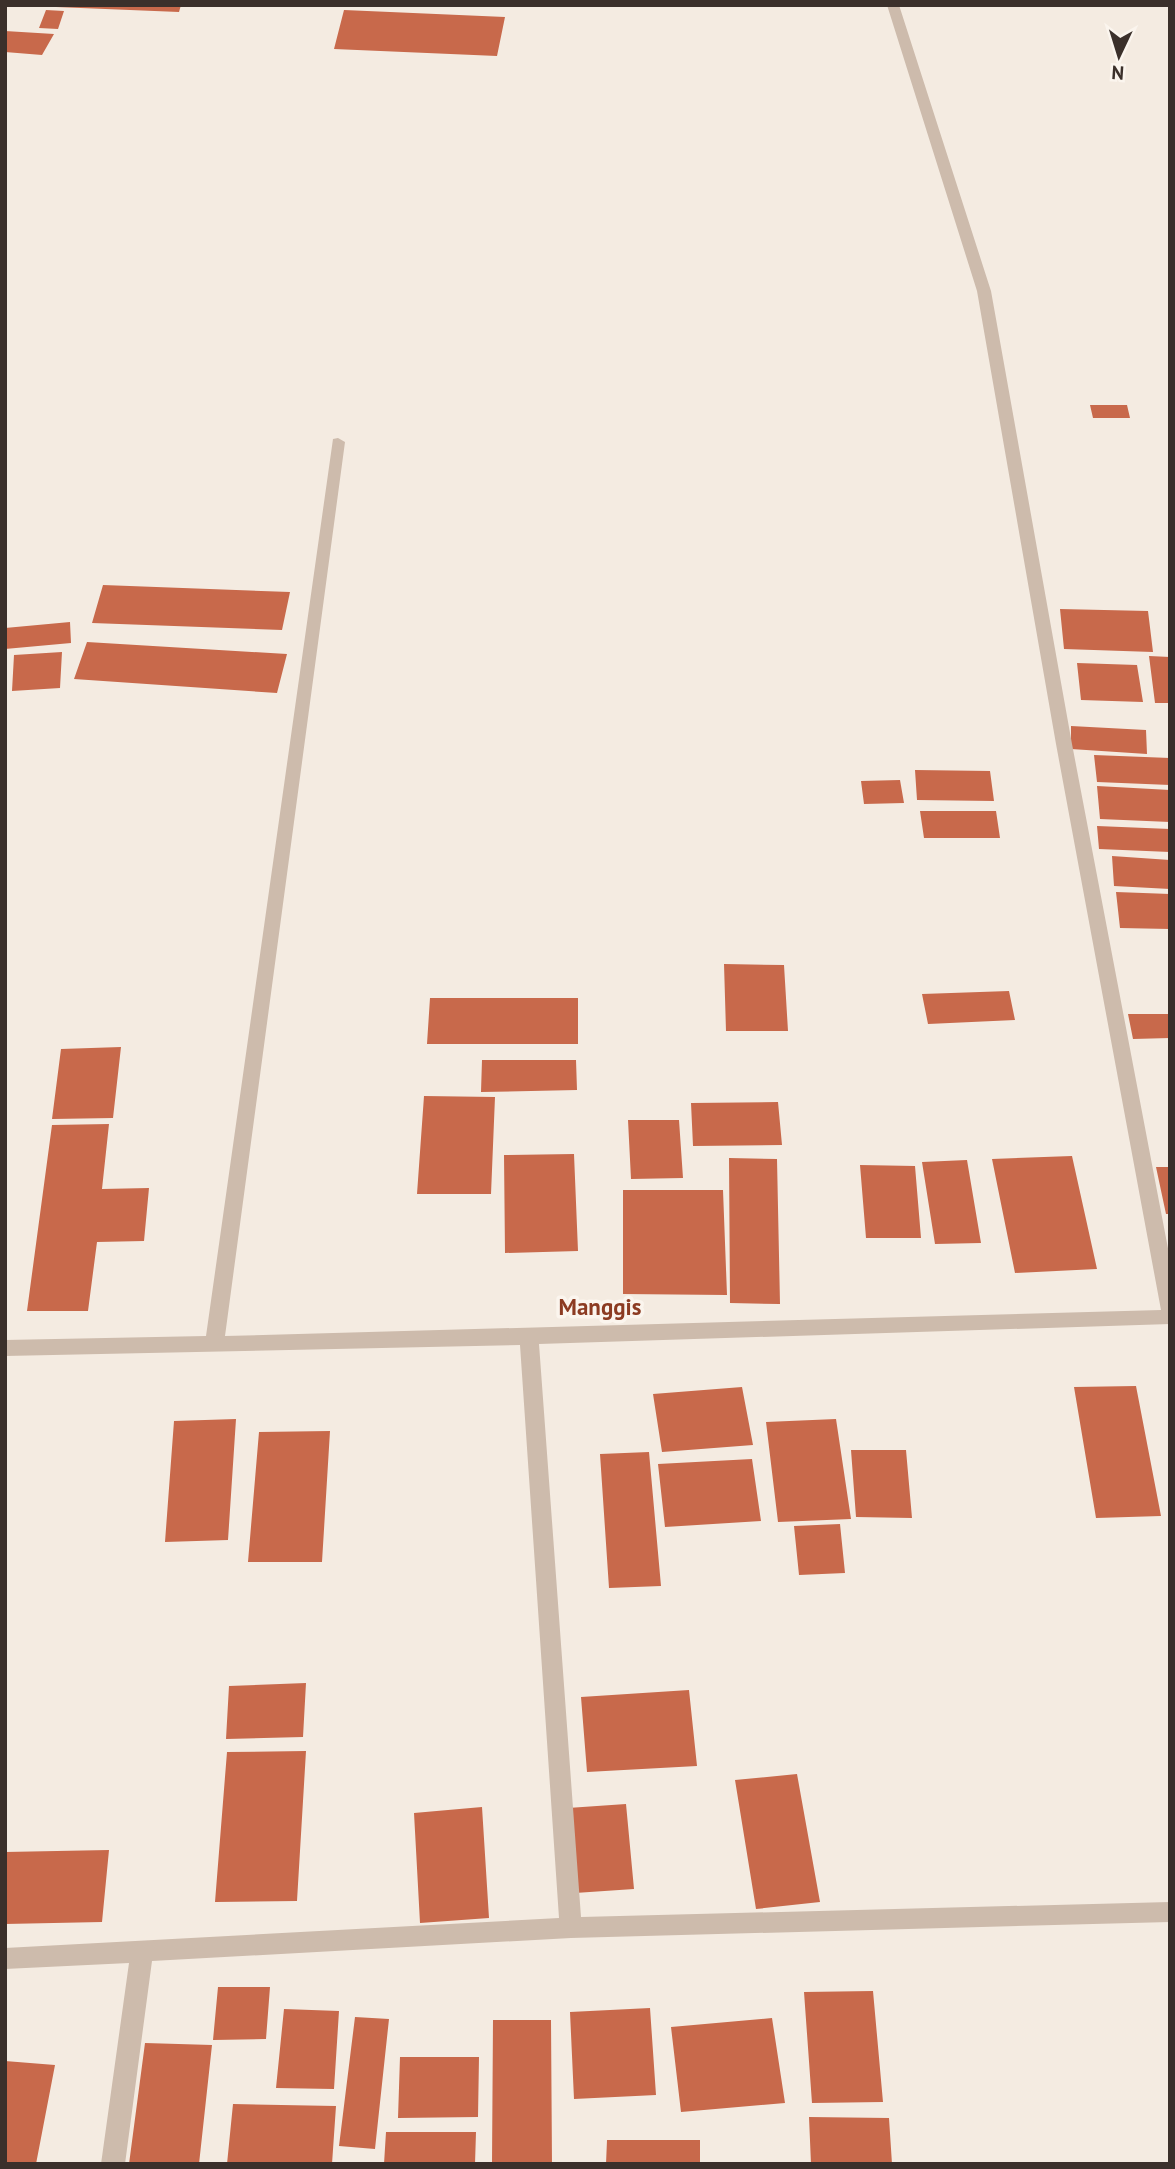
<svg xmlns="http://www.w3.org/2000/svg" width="1175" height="2169" font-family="'PT Sans',sans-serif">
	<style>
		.building { fill: #c8694b }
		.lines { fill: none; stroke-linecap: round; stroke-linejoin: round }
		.street { fill: #cdbbac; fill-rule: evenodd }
		.labels { text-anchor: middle; stroke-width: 7; stroke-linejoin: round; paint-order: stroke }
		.quarter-label { font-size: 23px; font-weight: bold; fill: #8c3b22; stroke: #fbf5ee }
	</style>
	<rect width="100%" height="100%" fill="#f4ebe1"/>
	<path class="building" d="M56,5H181L179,12L56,7Z
		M46,10L64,11L58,29L39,28Z
		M344,10L505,17L497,56L334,49Z
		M5,31L54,34L42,55L5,52Z
		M1090,405H1127L1130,418H1093Z
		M103,585L290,592L282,630L92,623Z
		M1060,609L1148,611L1153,652L1064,649Z
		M70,622L71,643L5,649V628Z
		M87,642L287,654L277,693L74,679Z
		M62,652L60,688L12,691L14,655Z
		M1149,656L1170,657V703H1155Z
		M1077,663L1137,665L1143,702L1081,700Z
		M1071,726L1146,730L1147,754L1071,749Z
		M1094,755L1170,758V785L1097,782Z
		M915,770L990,771L994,801L917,800Z
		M900,780L904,803L864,804L861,781Z
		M1097,786L1170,790V822L1100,819Z
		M920,811H996L1000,838H924Z
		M1097,826L1170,829V852L1099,849Z
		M1112,856L1170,860V889L1114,886Z
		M1116,892L1170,894V929L1120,928Z
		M724,964L784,965L788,1031H726Z
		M1009,991L1015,1020L928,1024L922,994Z
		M430,998H578V1044H427Z
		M1128,1014H1170V1038L1133,1039Z
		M121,1047L113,1118L52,1119L61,1049Z
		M482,1060H576L577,1090L481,1092Z
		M424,1096L495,1097L491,1194H417Z
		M778,1102L782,1145L693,1146L691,1103Z
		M628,1120H679L683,1178L631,1179Z
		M109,1124L102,1189L149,1188L144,1241L97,1242L88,1311H27L52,1125Z
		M574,1154L578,1251L505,1253L504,1155Z
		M1072,1156L1097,1269L1015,1273L992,1159Z
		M729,1158L777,1159L780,1304L730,1303Z
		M967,1160L981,1243L935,1244L922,1162Z
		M860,1165L915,1166L921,1238H866Z
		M1156,1167H1170V1214H1166Z
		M623,1190H723L727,1295L623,1294Z
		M1136,1386L1161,1516L1096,1518L1074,1387Z
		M742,1387L753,1445L662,1452L653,1394Z
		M236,1419L228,1540L165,1542L174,1421Z
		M836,1419L851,1519L778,1522L766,1422Z
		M330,1431L322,1562H248L259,1432Z
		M851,1450H906L912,1518L856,1517Z
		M649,1452L661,1586L609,1588L600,1454Z
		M752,1459L761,1521L665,1527L658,1464Z
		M840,1524L845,1573L799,1575L794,1526Z
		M306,1683L303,1737L226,1739L229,1686Z
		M689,1690L697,1766L587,1772L581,1697Z
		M306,1751L297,1901L215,1902L227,1752Z
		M797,1774L820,1902L756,1909L735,1780Z
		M626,1804L634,1889L575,1893L568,1808Z
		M482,1807L489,1918L420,1923L414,1813Z
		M109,1850L102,1922L5,1924V1852Z
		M218,1987H270L266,2039L213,2040Z
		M873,1991L883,2102L812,2103L804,1992Z
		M650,2008L656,2095L574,2099L570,2012Z
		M284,2009L339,2011L334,2089L276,2088Z
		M355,2017L389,2019L375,2149L339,2146Z
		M772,2018L785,2103L681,2112L671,2027Z
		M493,2020H551L552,2164H492Z
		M145,2043L212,2045L199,2164H129Z
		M400,2057H479L478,2117L398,2118Z
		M5,2061L55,2065L36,2164H5Z
		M233,2104L336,2106L332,2164H227Z
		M809,2117L889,2118L892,2164H811Z
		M386,2132H476L475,2164H384Z
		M607,2140H700V2164H606Z"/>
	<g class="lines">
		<path class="street" d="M887,5H899L991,291L1072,744L1170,1259V1324L539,1344L581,1917L1170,1902V1922L571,1938L152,1961L125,2164H101L129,1963L5,1969V1948L559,1918L520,1345L5,1356V1340L206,1336L333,439L338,438L345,442L225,1336L1161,1310L1056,744L977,291Z"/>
	</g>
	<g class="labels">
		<g class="quarter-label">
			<text x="600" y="1315">Manggis</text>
		</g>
	</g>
	<rect width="1175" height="2169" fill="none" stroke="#3b302b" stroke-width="14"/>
	<g transform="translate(1119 56) rotate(184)" stroke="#fbf5ee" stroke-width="5" paint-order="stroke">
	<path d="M0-5L12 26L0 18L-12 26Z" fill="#3b302b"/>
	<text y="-10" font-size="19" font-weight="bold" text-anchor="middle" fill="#3b302b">N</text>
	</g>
</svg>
